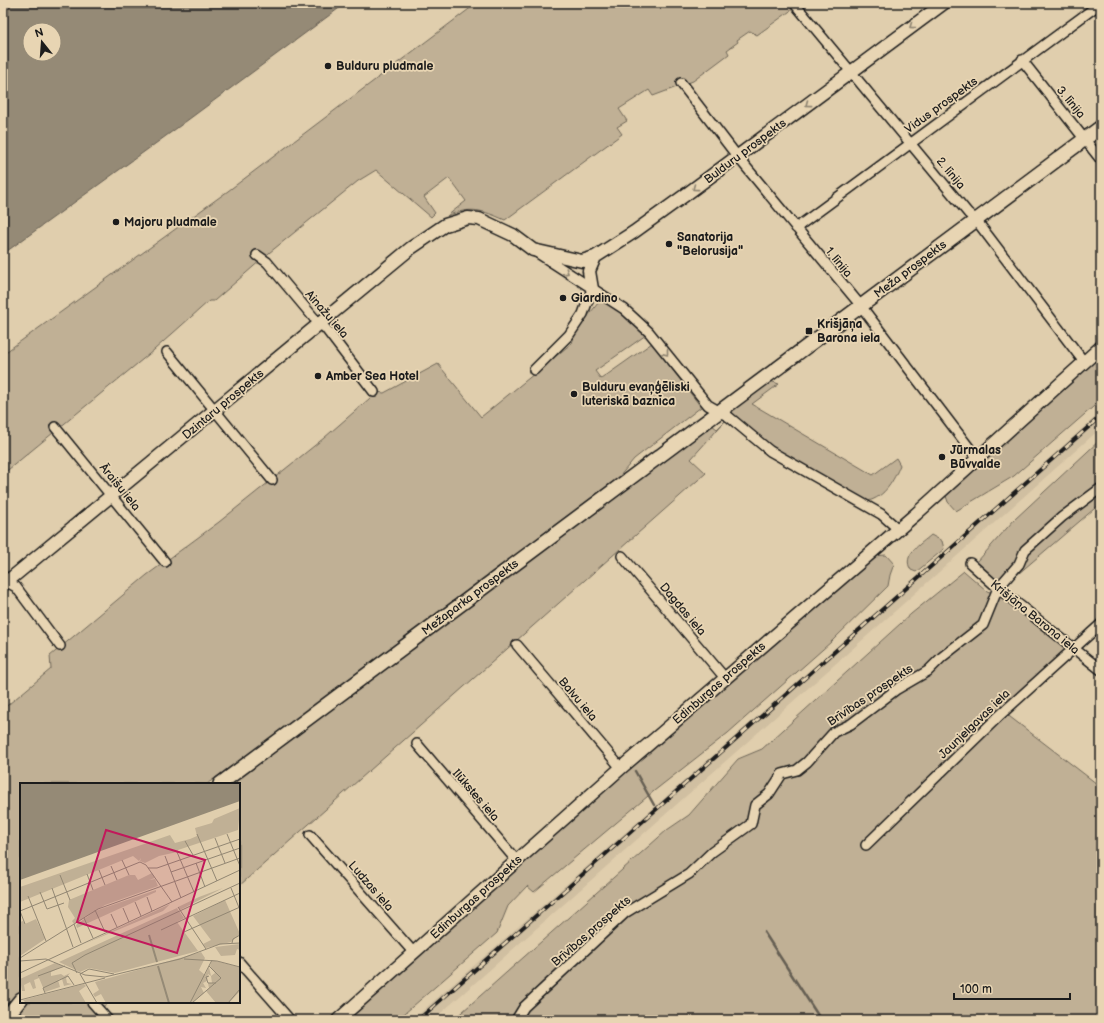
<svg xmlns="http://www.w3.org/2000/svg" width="1104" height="1023" font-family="'Balsamiq Sans',sans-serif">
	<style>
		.built { fill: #d0bfa1 }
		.green { fill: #c0b095; stroke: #6e6658 }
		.water { fill: #958a76; stroke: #655e52; fill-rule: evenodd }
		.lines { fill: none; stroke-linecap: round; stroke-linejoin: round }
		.stream { stroke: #655e52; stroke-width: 2.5 }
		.minor-casing { stroke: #1c1c1c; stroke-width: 12 }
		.tertiary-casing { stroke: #1c1c1c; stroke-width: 15 }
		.secondary-casing { stroke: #1c1c1c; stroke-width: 16 }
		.minor { stroke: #e8d5b3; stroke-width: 9 }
		.tertiary { stroke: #e8d5b3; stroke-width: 12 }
		.secondary { stroke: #e8d5b3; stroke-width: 13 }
		.rail-casing { stroke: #1c1c1c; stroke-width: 4 }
		.rail { stroke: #e8d5b3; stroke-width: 2.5; stroke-dasharray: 8; stroke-linecap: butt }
		.oneway { stroke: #8c826f }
		.poi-dot { fill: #1c1c1c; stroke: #e8d5b3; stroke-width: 1.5 }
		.labels { text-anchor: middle; stroke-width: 3.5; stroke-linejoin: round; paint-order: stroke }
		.poi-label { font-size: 12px; font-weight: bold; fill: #1c1c1c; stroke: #e8d5b3; text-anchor: start }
		.street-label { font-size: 12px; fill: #1c1c1c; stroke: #e8d5b3 }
		.inset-river { fill: none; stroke: #958a76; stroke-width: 2 }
		.inset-road { fill: none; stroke: #928773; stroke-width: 1 }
		.view { fill: #c2185b; fill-opacity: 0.15; stroke: #c2185b; stroke-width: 2 }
		.inset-edge { fill: none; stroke: #1c1c1c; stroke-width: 2 }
	</style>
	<rect width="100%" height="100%" fill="#e0cead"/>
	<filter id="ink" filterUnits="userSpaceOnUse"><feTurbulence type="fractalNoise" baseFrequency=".025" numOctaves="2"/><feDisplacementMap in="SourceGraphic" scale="8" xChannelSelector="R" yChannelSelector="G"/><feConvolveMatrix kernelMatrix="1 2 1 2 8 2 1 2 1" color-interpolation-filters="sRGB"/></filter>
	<g filter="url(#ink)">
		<path class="built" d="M1101,412V428L867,636L433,1020H412L948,549Z"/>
		<path class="green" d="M477,3H798L793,9L757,35L750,31L737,40L738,42L727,50L729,54L693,81L653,96L649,90L619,109L627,121L617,127L622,134L505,220C482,210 471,206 447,216L466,201L449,178L424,197L435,213L431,217L376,170L358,181L269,253L214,301H209L154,350L3,474V354L228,191Z
			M602,298L633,321L646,335L595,371L601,379L652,343L701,407L634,459L619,477L207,784H21V989L3,1011V709L51,669L50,656L147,575L219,522L324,438L377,392L384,393L438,364L481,417L572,343L576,331Z
			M1101,351V400L1014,476L956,511L948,502L946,496L948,492Z
			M770,381L779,384L752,404L873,475L896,458L900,465C894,480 885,497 868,501L774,450L732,414L733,409Z
			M726,420L691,459L706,473L239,886V784H229L712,425L717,429Z
			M1101,439V503L1004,586L977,562L1014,520Z
			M931,535L942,541L944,549L916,572L911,570C901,555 921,544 931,535Z
			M886,555L894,564L890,575L888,586L831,642L728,733L654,791L534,892L527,886L508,906L497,933L397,1020H346L621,775L873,556Z
			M964,571L987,591L996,594L998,588L1067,648L1001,710L1101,787V1020H453L667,830L689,815L738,759L762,749L911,614Z
			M27,1002H109L88,1020H14Z"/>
		<path class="water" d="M3,3H346L177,128L3,254ZM30,30H54V54H30Z"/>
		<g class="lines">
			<path class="stream" d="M635,771L654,805
				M764,932L821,1020"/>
			<g class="minor-casing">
				<path id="minor" d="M794,3L968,213L976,220L1084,362
					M1022,60L1101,160
					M681,83L737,156L861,306L977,458
					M796,228L1101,3
					M536,252L624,309L649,332L708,405L729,417L770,451L881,514L898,529
					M257,255L267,262L314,318L326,329L374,392
					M167,352L272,480
					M534,370L569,335L583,314L592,289
					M55,427L165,562
					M622,556L725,678
					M970,563L998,588L1101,670
					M3,576L7,582L16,587L60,646
					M517,645L621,768
					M417,744L517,861
					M310,835L414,953
					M866,845L999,716L1101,624
					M239,962L290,1020
					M92,1002L108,1020
					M516,1020L524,1007L625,913L689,874L712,852L751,824L755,805L769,794L782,774L797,770L807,762L834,732L851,724L897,689L928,671L942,657L983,625L998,588L1019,564L1025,550L1062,517L1101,488"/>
			</g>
			<g class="tertiary-casing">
				<path id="tertiary" d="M592,289L589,271L595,257
					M3,585L411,248L445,225L468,218L479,219L513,235L533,250L582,261L595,257L634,232L688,193L944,3
					M338,1020L621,768L916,514L1101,347"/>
			</g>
			<g class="secondary-casing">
				<path id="secondary" d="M220,784L1101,127
					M4,1020L21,999"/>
			</g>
			<use href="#minor" class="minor"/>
			<use href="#tertiary" class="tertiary"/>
			<use href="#secondary" class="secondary"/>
			<g class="rail-casing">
				<path id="rail" d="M418,1020L1101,416"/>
			</g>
			<use href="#rail" class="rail"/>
		</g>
		<defs><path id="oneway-chevron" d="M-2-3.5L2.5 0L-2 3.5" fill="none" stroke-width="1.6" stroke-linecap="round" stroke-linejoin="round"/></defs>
		<g class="oneway">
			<use href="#oneway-chevron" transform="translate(912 26) rotate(144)"/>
			<use href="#oneway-chevron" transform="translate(808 104) rotate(143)"/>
			<use href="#oneway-chevron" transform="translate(695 188) rotate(143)"/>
			<use href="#oneway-chevron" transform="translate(566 272) rotate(33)"/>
			<use href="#oneway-chevron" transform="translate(666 353) rotate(51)"/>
		</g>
	</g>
	<g class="poi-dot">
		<circle cx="328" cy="66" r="4"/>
		<circle cx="116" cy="222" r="4"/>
		<circle cx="669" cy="244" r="4"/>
		<circle cx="563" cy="298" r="4"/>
		<rect x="805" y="327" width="8" height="8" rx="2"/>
		<circle cx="318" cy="376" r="4"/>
		<circle cx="574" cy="394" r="4"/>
		<circle cx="942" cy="457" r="4"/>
	</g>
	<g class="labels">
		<g class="poi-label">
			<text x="336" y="70">Bulduru pludmale</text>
			<text x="124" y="226">Majoru pludmale</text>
			<text x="677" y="241">Sanatorija<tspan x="677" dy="14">"Belorusija"</tspan></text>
			<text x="571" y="302">Giardino</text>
			<text x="817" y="328">Krišjāņa<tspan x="817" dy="14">Barona iela</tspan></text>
			<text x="326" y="380">Amber Sea Hotel</text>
			<text x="582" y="391">Bulduru evaņģēliski<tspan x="582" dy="14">luteriskā baznīca</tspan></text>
			<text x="950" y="454">Jūrmalas<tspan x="950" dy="14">Būvvalde</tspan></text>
		</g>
		<g class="street-label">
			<text transform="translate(1071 102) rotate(51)" y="4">3. līnija</text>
			<text transform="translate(941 105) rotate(-36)" y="4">Vidus prospekts</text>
			<text transform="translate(745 151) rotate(-37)" y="4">Bulduru prospekts</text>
			<text transform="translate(951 173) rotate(50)" y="4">2. līnija</text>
			<text transform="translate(839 262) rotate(51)" y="4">1. līnija</text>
			<text transform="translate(910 269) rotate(-37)" y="4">Meža prospekts</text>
			<text transform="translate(327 314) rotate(49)" y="4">Ainažu iela</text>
			<text transform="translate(223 404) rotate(-40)" y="4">Dzintaru prospekts</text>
			<text transform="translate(120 487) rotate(51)" y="4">Āraišu iela</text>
			<text transform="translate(470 597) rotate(-37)" y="4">Mežaparka prospekts</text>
			<text transform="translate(683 609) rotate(50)" y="4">Dagdas iela</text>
			<text transform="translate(1035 617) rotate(39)" y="4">Krišjāņa Barona iela</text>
			<text transform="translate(719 683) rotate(-41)" y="4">Edinburgas prospekts</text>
			<text transform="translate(870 695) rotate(-34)" y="4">Brīvības prospekts</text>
			<text transform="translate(578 699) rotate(50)" y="4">Balvu iela</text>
			<text transform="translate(974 724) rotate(-44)" y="4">Jaunjelgavas iela</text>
			<text transform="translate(476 795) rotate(49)" y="4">Ilūkstes iela</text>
			<text transform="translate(371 886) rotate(49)" y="4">Ludzas iela</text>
			<text transform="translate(476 897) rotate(-42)" y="4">Edinburgas prospekts</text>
			<text transform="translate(591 931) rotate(-41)" y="4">Brīvības prospekts</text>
		</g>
	</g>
	<g transform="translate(20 783)">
		<rect width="220" height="220" fill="#e0cead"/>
		<path d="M220,25L218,47L158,67L157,69L139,73L125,80L120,78L121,75L119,78L113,73L0,119V104L150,52L155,60L170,56L177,53L175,45L192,40L194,36ZM132,90L135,95L129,97L135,96L138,103L85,122L54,141L52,138L55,135L48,124L49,117L109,92H115L118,97ZM203,105L160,127L158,124L179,114ZM136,107V109L57,145L56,142L75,128ZM205,117L220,151L211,159L186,165L183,161L191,157L173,133ZM150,121L143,128L64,161ZM157,125L164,135L157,139L178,168L95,190L69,185L60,189L39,179ZM16,136L25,156L0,173V139L3,138L5,141ZM220,161V167L217,166L215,172L201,173L195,164ZM181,169L185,175L179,187L185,192L189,184L191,193L195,190L190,183L192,177L219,184L220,208L209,220H196L186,208L189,205L188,200H192L191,193L188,191L187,198L183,200L186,205L181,204L184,210L172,220H86L81,211L75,214L73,211L79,207L75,199ZM35,180L43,183L31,189V193L41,191L44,193L50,190L46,195L47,200L52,201L44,203L42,196L38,197L40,204L25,209L19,195L14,197L16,205L13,206L10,199L4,202L5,208H2L0,196ZM64,201L66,203L59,208L66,220H6L3,217Z" fill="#c0b095"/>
		<path d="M0,0H220V18L0,97Z" fill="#958a76"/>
		<path class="inset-river" d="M129,152L137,179M138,183L149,220"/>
		<path class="inset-road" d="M177,51L197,98M207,51L220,83M195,55L205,80M165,58L173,72M157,69L174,109M145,73L161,115M102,77L109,92M176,80L185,104M91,83L97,97M128,85H137L220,56M79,87L85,102M151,89L220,65M67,91L73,107M40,92L50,117M32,105L53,164M211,105L220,127M20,109L27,126L44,120M8,113L26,158M127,114L132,128M115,119L121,133M158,124L186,166M103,125L109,139M75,127L85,149M0,128L120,79L126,82L152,119M0,128L5,141M91,131L97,144M64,135L73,155M54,141L61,160M141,147L220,110M164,149L220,124M212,160L213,156L220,152M0,175L78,126L220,75M164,176L197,178L220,184M0,178L26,176L65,192L85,194L160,176L200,161L220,160M0,190L220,87M57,190L52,180L65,172L220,100M60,191L69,186L94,191M60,191L77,220M18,193L45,183M189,193L186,194L188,200H196M25,210L23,205L48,193L54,202M0,217L85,195M170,220L192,177M172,220L201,195L189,183M208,220L220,206"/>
		<path class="view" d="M86,47L185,77L157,170L57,139Z"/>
		<rect width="220" height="220" class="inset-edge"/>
	</g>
	<rect width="1104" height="1023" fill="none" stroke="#e8d5b3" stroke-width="16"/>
	<rect x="8" y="8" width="1088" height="1007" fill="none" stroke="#1c1c1c" stroke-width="1.5" filter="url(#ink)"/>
	<g transform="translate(42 42) rotate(343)"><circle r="19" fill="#e8d5b3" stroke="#968b77"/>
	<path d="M0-3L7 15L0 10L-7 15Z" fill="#1c1c1c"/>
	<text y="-6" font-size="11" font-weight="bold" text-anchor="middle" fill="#1c1c1c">N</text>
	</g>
	<path d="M954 993v6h116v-6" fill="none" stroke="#1c1c1c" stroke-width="2"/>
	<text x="960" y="993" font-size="12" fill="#1c1c1c" stroke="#e8d5b3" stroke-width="3" paint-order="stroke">100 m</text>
</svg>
